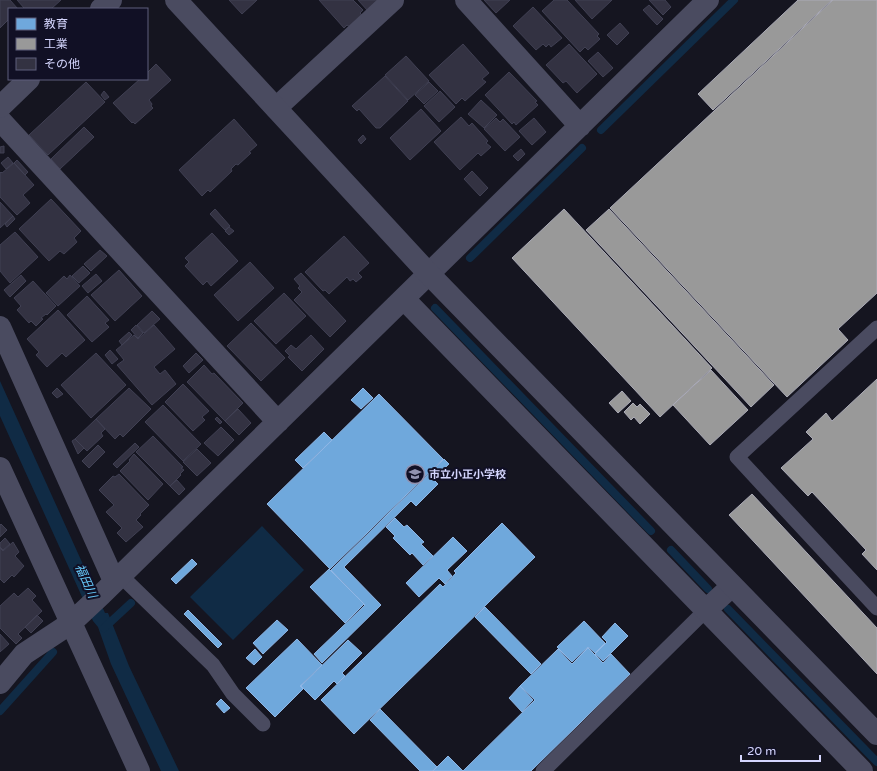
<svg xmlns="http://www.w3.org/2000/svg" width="877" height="771" font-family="'Varela Round','Noto Sans JP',sans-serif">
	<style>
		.water { fill: #102b45 }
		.schools { fill: #6fa8dc; stroke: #8eb6e6 }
		.industry { fill: #999; stroke: #ababb7 }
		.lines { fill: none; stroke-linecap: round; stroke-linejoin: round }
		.stream { stroke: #102b45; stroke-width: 8 }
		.building { fill: #333242; stroke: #404053 }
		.service { stroke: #4a4b60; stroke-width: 15 }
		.minor { stroke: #4a4b60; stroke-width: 22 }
		.tertiary { stroke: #4a4b60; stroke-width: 22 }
		.labels { text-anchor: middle; stroke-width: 4; stroke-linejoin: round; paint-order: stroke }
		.poi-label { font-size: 11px; font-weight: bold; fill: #d5d6fe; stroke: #111025; text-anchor: start }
		.water-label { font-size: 12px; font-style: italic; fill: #67c9fa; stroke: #111025 }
	</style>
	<rect width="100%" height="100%" fill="#151520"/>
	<path class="water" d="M0,381L105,613H108L129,666L179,771H161L111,664L98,627L93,621L0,416Z
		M262,526L304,570L233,640L190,597Z"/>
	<path class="schools" d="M363,388L373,398L361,409L351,400Z
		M379,394L443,459L330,569L267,504Z
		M324,432L332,440L303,468L295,460Z
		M444,459L449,464L433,479L438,484L416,506L411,501L344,567L381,605L322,663L314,654L365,605L331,570Z
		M395,518L404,527L407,525L424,542L421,544L433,556L423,565L412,553L410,555L393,538L395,536L386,527Z
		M502,523L535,557L354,734L321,700L440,584L443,587L456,573L454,571Z
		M453,537L467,551L447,570L452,576L445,584L439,578L419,597L406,583Z
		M192,559L197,564L176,584L171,579Z
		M329,569L364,604L345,623L310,587Z
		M485,607L541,664L531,674L475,617Z
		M188,610L222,644L218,648L184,614Z
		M277,620L288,630L263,654L253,643Z
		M584,621L605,643L595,653L588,647L572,662L557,647Z
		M615,623L628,636L603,661L595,654L607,642L602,637Z
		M297,639L322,665L300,686L303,689L275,717L246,688Z
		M348,640L362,653L342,673L345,676L337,684L334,681L315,700L301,686Z
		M588,648L603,663L611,654L630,674L531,771H433L448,756L463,771L535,700L520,686L558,649L572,664Z
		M255,649L262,657L254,665L246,658Z
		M520,686L533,700L522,712L509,698Z
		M221,699L230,708L224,713L216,704Z
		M380,709L437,767L432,771H420L370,720Z"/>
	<path class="industry" d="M798,0H832L713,110L698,94Z
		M833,0H877V293L838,329L848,340L787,397L610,208Z
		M564,209L712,368L660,417L512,258Z
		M609,209L774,385L751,407L586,230Z
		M711,370L748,410L710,445L673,405Z
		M877,379V570L862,554L866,550L812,492L808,496L781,468L813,439L806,432L826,413L832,421Z
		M622,391L631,401L618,413L609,403Z
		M633,403L637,407L640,404L650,414L640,424L634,417L631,420L624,412Z
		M752,494L877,628V674L729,515Z"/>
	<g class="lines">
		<path class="stream" d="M601,130L734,0
			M470,258L582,148
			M435,308L651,531
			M671,550L708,589
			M728,609L877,762
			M104,628L131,603
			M0,711L53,652"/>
	</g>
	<path class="building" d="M0,0H10L18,9H9V21L8,20L0,28Z
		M17,0H61L51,9H25Z
		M229,0H257L242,14Z
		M319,0H353L363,10L360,13L362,15L350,27L347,25L344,28Z
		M358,0H378L368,11Z
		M484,0H510L496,13Z
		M554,0H567L599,34L597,36L600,39L588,50L585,47L580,52L542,11Z
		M575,0H612L592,19Z
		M649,0H665L671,7L663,15Z
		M649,5L663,19L657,25L643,10Z
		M533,7L562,38L551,47L549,44L546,47L543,44L536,50L513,26Z
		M620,23L629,33L617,45L607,35Z
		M463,44L489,73L482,79L486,82L465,101L462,98L456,104L429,75Z
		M569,44L597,74L577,93L566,81L563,83L546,65Z
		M598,52L613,68L603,77L588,61Z
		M406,56L429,81L408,100L385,75Z
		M156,64L171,80L149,100L152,104L151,106L153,108L135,124L133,122L132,123L113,103L140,79H147V73Z
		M509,72L537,101L535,102L538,105L516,125L514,122L512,124L485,95Z
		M385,76L408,101L380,128H376L359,109L357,111L352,106Z
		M86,82L105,102L48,155L29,135Z
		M429,82L438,91L424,104L415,95Z
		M104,91L109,97L105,100L101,95Z
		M440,91L455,107L439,122L424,106Z
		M481,100L497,115L484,128L468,114Z
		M421,109L441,131L410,160L390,138Z
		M461,117L469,126L472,123L488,141L486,143L491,147L481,156L478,153L460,170L434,142Z
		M496,118L500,122L503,119L520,137L505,151L484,129Z
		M534,118L546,132L532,145L519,131Z
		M234,119L257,145L249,152L251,153L238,165L236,164L231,169L232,171L210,192L208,190L202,196L179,170Z
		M84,127L94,137L60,169L51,159Z
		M363,135L366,139L361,144L358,140Z
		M4,146V153H0V147Z
		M521,149L525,154L518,161L513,156Z
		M8,157L13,163L6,169L1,163Z
		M17,160L28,172L25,175L14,163Z
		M14,163L34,185L23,195L30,203L17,215L0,197V173L1,172L2,173Z
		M472,171L488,188L480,196L464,179Z
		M51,199L81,231L74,238L77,242L64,254L60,251L49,261L19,229Z
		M0,202L13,216L0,228Z
		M215,209L230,226L225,230L210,214Z
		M13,216L15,219L7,227L5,224Z
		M229,227L234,231L229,235L225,231Z
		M15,232L38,257L10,283L0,271V245Z
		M212,233L238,261L211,286L207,281L203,285L185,266L189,262L185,258Z
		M344,236L369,263L358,273L362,277L356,282L353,279L350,281L347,277L329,294L325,290L323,291L305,272Z
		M100,250L107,256L91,271L84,264Z
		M250,262L274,288L238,321L214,295Z
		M83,266L90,273L79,283L72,276Z
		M119,270L142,296L115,321L91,295Z
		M301,273L346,321L330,337L294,300L302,292L298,288L300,286L294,279Z
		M96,274L102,281L88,293L82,286Z
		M21,275L26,281L10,297L4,290Z
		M70,275L80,286L58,306L46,293L64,276L67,279Z
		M33,281L56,306L47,315L46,314L41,318L43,319L36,326L31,321L29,323L17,310L21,306L14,298Z
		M284,293L306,316L276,344L254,321Z
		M87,296L109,320L105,323L109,327L92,342L67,315Z
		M58,310L85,340L66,357L62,353L47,367L36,355L39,352L27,339Z
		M152,311L160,319L144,333L137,325Z
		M251,323L285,358L261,381L227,346Z
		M136,325L143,333L138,338L131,330Z
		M154,325L175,349L154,367L160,374L165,370L176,384L152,405L117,365L124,360L116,350L134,335L138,339Z
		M129,332L132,335L122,345L119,341Z
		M311,335L324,349L302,371L288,357L290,356L285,351L291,345L296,349Z
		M110,350L118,359L112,364L105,355Z
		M96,353L126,385L91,418L61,385Z
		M196,353L203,360L189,373L183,366Z
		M204,365L212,374L214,373L243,403L225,421L187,382Z
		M183,384L209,411L202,417L205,420L193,431L165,402Z
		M57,388L63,394L57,398L52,393Z
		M129,388L151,409L123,437L120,434L115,439L96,419Z
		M163,405L201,444L183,461L145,422Z
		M238,409L251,423L239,435L225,421Z
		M217,417L222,422L220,424L215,419Z
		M96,419L105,429L101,433L103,436L87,451L75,439Z
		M221,427L234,440L218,456L204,443Z
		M153,436L183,467L181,468L184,470L180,474L181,475L170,486L136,452Z
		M75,439L84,448L78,454L72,441Z
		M135,443L139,447L117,468L113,464Z
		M98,445L105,452L89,468L82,461Z
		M197,449L211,463L197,476L183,462Z
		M134,454L163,484L148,500L120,471L130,461L129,460Z
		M119,474L149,505L140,514L141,515L136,520L143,527L126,542L117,533L122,528L106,512L114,505L99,490L113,476L115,477Z
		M177,480L185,489L179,495L170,486Z
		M1,524L7,530L0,537V525Z
		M5,538L10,544L3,550L0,547V543Z
		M13,542L19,552L15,556L24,566L14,577L12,575L4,583L0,579V548L3,551Z
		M28,588L36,596L32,600L42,611L18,634L22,638L16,644L0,628V606L14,593L18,597Z
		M37,615L43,621L31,633L25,627Z
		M0,634L9,644L0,652Z"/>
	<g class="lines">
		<path class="service" d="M877,328L737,457L877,608
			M120,575L213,665L233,694L263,724
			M543,771L706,610"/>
		<path class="minor" d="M466,0L580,126
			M276,108L393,0
			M0,120L278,422
			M404,299L862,771
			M0,327L114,581
			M0,468L139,771
			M706,610L732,586
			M0,683L24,654L71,623L102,594L708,0"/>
		<path class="tertiary" d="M176,0L429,274L877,734
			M101,9L111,0
			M0,107L29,79"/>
	</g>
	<defs>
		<g id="school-ring" transform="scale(1)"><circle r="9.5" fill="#111025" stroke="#9292b0" stroke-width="1.5"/><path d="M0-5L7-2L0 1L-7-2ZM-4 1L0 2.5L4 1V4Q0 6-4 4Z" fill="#9292b0"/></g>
	</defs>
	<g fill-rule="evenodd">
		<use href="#school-ring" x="415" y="474"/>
	</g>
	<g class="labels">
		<g class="poi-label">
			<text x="429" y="478">市立小正小学校</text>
		</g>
		<g class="water-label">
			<text transform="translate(86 581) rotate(66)" y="4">福田川</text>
		</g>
	</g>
	<rect x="8" y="8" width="140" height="72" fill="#111025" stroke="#5f5f7c"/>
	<rect x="16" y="18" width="20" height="12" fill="#6fa8dc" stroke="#5f5f7c"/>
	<text x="44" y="28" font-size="12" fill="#d5d6fe">教育</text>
	<rect x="16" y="38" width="20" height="12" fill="#999999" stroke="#5f5f7c"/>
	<text x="44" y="48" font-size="12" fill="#d5d6fe">工業</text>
	<rect x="16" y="58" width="20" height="12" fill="#333242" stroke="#5f5f7c"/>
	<text x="44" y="68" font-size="12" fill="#d5d6fe">その他</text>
	<path d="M741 755v6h79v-6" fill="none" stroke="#d5d6fe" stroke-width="2"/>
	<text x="747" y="755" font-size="12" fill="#d5d6fe" stroke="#111025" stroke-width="3" paint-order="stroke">20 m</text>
</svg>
